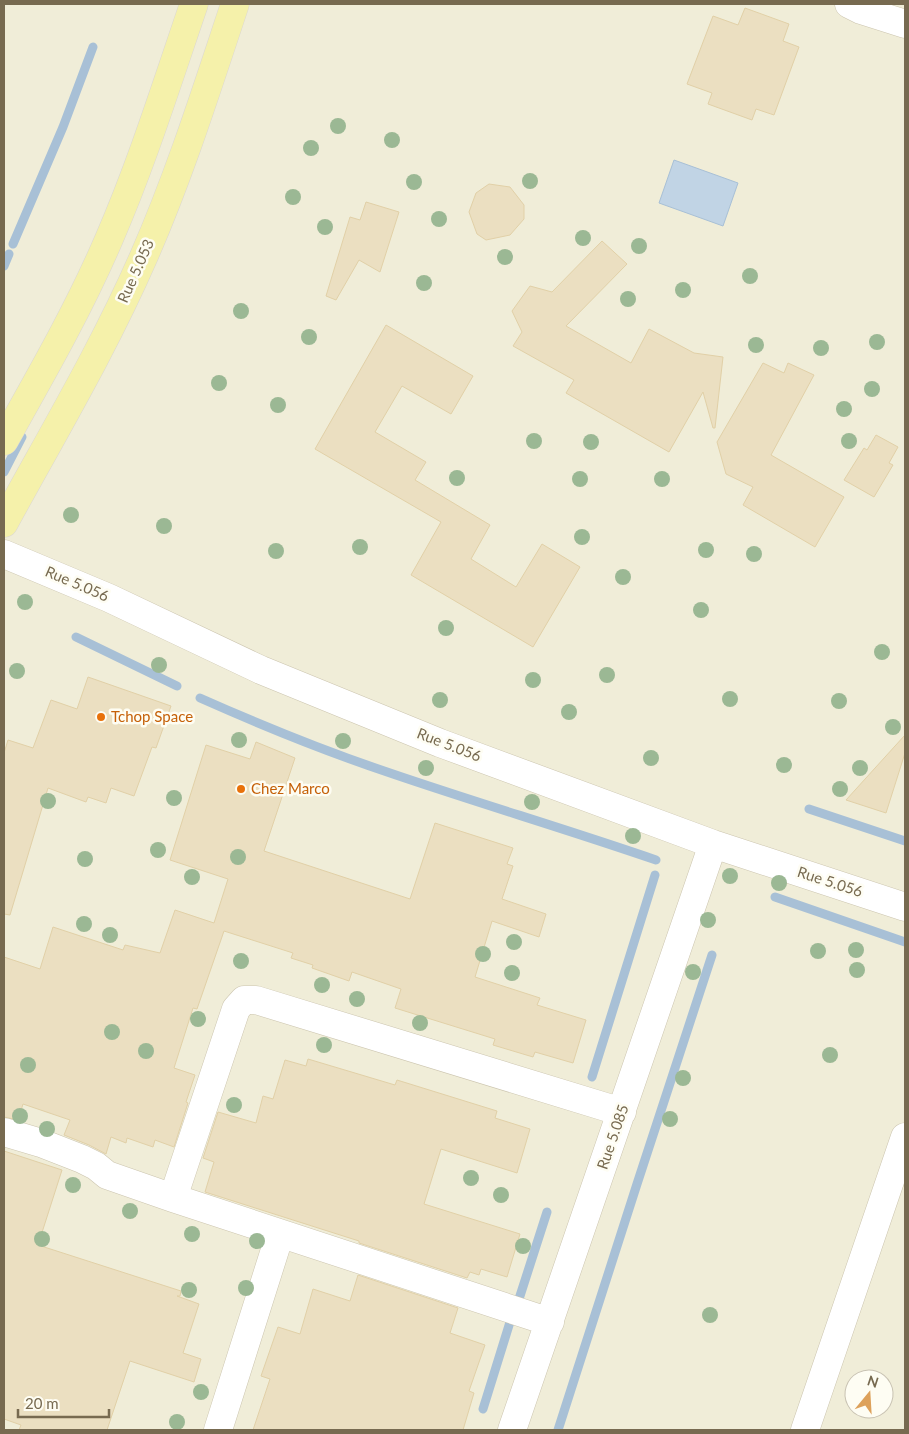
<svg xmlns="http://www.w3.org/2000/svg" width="909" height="1434" font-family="Lato,sans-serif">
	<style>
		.residential { fill: #f0edd8; fill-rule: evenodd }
		.water { fill: #c1d4e5; stroke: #a8c0d6 }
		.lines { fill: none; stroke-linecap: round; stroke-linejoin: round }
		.stream { stroke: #a8c0d6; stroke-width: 9 }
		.building { fill: #ebdfc1; stroke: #e1d0a7 }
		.minor-casing { stroke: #ccc5af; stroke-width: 29 }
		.major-casing { stroke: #dcd8d2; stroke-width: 29 }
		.minor { stroke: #fff; stroke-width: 28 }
		.major { stroke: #f5f1aa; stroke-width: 28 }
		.tree { fill: #9bb894 }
		.food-dot { fill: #e8710a; stroke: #fefdf3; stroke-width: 2 }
		.labels { text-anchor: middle; stroke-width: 5; stroke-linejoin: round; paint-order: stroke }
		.street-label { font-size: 15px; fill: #776a50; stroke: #fefdf3 }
		.food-label { font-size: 15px; fill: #c56008; stroke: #fefdf3; text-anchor: start }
	</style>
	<rect width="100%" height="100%" fill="#fcfbec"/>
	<path class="residential" d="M4,4H905V1430H4ZM854,1379H884V1409H854Z"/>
	<path class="water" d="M674,160L738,183L723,226L659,203Z"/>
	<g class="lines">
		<path class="stream" d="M13,244L63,127L93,47
			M4,266L9,254
			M4,472L22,437
			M76,637L177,686
			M200,698C263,726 327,752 393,774C481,804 569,830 656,860
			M809,809L905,841
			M775,897L905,942
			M592,1077L655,875
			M519,1299L547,1212
			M483,1409L510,1322
			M558,1430L637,1184L712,955"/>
	</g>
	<path class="building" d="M745,8L789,24L783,41L799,47L774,115L756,109L752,120L708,104L712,93L687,84L713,16L738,25Z
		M489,184L510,187L524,205V219L510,235L486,240L477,234L469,212L476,193Z
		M366,202L399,212L380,272L359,260L336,300L326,296L350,217L360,220Z
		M602,241L627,264L566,326L631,363L649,329L694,353L723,357L715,428H713L703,392L669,452L566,393L574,380L513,346L522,332L512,311L530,286L552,292Z
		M386,325L473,376L451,414L402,386L375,432L426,462L415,480L490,525L471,559L516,587L542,544L580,567L533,647L411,575L441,522L315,449Z
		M763,363L784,373L788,363L814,375L771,455L844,497L815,547L743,505L753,487L726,474L717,442Z
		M876,435L898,447L889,463L893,465L874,497L844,480L864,448L867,450Z
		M88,677L171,706L156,748L152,747L134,796L111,788L106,803L88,797L86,802L48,788L10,915L4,914V753L8,740L33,748L51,700L77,709Z
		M905,735V753L886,813L846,800Z
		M256,742L295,758L264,851L410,899L435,823L513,848L507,864L513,866L502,899L546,914L539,937L492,921L475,977L540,998L537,1005L586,1020L573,1063L535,1052L533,1057L493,1045L495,1039L395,1008L401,989L352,972L349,981L312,968L313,965L291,958L293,953L224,931L197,1009L193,1008L174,1068L195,1075L186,1102L188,1103L174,1147L155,1140L153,1147L127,1138L126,1143L111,1137L106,1154L89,1145L64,1135L70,1120L23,1104L18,1120L4,1117V957L40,969L53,927L123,950L125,945L160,953L175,910L214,923L228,879L170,860L206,745L250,759Z
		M308,1059L395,1085L397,1080L497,1111L495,1118L530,1129L517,1173L441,1149L424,1204L520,1234L507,1277L481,1269L479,1275L470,1272L467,1278L359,1243V1241L205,1192L214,1162L203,1158L218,1112L256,1123L263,1096L273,1099L285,1060L306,1066Z
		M4,1151L62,1170L38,1245L181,1291L180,1296H177L199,1304L183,1353L201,1359L194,1382L130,1361L107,1430H19L21,1425L4,1419Z
		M358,1275L458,1308L450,1333L485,1345L469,1391L474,1393L463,1430H253L270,1379L261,1376L278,1327L300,1334L313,1289L350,1301Z"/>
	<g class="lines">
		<g class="minor-casing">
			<path id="minor" d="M849,4L861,10L905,24
				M4,554L109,598L261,670L440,743L713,844L905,907
				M4,1132L41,1143L82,1159L96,1166L107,1175L173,1198L550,1322
				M173,1198L236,1009L244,1000H256L622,1112
				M218,1430L280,1234
				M512,1430L713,844
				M805,1430L905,1137"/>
		</g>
		<g class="major-casing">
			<path id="major" d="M4,441C41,375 79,309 109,239C142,163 167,83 194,4
				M4,523C52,435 104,348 144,256C180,174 207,88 235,4"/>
		</g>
		<use href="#minor" class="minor"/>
		<use href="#major" class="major"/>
	</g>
	<g class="tree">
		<circle cx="338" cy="126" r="8"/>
		<circle cx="392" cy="140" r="8"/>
		<circle cx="311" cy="148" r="8"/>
		<circle cx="530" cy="181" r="8"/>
		<circle cx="414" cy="182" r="8"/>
		<circle cx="293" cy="197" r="8"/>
		<circle cx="439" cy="219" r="8"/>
		<circle cx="325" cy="227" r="8"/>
		<circle cx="583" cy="238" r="8"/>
		<circle cx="639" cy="246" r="8"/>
		<circle cx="505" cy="257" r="8"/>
		<circle cx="750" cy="276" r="8"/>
		<circle cx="424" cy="283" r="8"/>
		<circle cx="683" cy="290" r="8"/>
		<circle cx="628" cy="299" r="8"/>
		<circle cx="241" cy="311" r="8"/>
		<circle cx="309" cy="337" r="8"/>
		<circle cx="877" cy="342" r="8"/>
		<circle cx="756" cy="345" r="8"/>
		<circle cx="821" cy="348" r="8"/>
		<circle cx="219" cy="383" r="8"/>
		<circle cx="872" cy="389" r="8"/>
		<circle cx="278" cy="405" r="8"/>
		<circle cx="844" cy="409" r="8"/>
		<circle cx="534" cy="441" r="8"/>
		<circle cx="849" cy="441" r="8"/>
		<circle cx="591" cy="442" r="8"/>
		<circle cx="457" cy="478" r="8"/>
		<circle cx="580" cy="479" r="8"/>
		<circle cx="662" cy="479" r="8"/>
		<circle cx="71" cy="515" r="8"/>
		<circle cx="164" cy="526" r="8"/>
		<circle cx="582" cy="537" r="8"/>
		<circle cx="360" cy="547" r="8"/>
		<circle cx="706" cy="550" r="8"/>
		<circle cx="276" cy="551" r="8"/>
		<circle cx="754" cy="554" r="8"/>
		<circle cx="623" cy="577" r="8"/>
		<circle cx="25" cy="602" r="8"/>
		<circle cx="701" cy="610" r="8"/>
		<circle cx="446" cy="628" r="8"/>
		<circle cx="882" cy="652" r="8"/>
		<circle cx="159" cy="665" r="8"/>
		<circle cx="17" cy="671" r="8"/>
		<circle cx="607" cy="675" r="8"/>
		<circle cx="533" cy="680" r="8"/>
		<circle cx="730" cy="699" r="8"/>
		<circle cx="440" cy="700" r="8"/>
		<circle cx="839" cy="701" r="8"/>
		<circle cx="569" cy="712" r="8"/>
		<circle cx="893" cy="727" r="8"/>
		<circle cx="239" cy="740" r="8"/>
		<circle cx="343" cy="741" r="8"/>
		<circle cx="651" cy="758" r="8"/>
		<circle cx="784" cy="765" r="8"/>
		<circle cx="426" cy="768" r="8"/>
		<circle cx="860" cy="768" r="8"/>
		<circle cx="840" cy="789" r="8"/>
		<circle cx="174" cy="798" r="8"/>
		<circle cx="48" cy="801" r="8"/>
		<circle cx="532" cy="802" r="8"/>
		<circle cx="633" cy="836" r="8"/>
		<circle cx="158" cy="850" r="8"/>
		<circle cx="238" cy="857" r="8"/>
		<circle cx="85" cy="859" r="8"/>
		<circle cx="730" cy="876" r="8"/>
		<circle cx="192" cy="877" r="8"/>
		<circle cx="779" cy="883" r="8"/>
		<circle cx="708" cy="920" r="8"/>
		<circle cx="84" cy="924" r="8"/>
		<circle cx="110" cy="935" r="8"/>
		<circle cx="514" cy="942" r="8"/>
		<circle cx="856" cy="950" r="8"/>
		<circle cx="818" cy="951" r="8"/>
		<circle cx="483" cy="954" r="8"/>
		<circle cx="241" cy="961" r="8"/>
		<circle cx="857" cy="970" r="8"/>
		<circle cx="693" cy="972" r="8"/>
		<circle cx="512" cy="973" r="8"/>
		<circle cx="322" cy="985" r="8"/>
		<circle cx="357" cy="999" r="8"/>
		<circle cx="198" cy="1019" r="8"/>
		<circle cx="420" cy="1023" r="8"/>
		<circle cx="112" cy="1032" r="8"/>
		<circle cx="324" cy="1045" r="8"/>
		<circle cx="146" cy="1051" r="8"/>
		<circle cx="830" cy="1055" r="8"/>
		<circle cx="28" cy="1065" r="8"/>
		<circle cx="683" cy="1078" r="8"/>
		<circle cx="234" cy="1105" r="8"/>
		<circle cx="20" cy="1116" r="8"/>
		<circle cx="670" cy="1119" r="8"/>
		<circle cx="47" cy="1129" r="8"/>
		<circle cx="471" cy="1178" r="8"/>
		<circle cx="73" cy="1185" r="8"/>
		<circle cx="501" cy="1195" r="8"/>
		<circle cx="130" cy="1211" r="8"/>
		<circle cx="192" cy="1234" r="8"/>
		<circle cx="42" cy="1239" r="8"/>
		<circle cx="257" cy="1241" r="8"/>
		<circle cx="523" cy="1246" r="8"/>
		<circle cx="246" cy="1288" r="8"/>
		<circle cx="189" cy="1290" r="8"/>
		<circle cx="710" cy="1315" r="8"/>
		<circle cx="201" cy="1392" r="8"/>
		<circle cx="177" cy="1422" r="8"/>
	</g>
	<g class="food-dot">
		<circle cx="101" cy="717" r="5"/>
		<circle cx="241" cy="789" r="5"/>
	</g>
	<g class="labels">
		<g class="street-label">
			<text transform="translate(136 271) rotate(-66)" y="5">Rue 5.053</text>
			<text transform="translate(77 584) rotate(23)" y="5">Rue 5.056</text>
			<text transform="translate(449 745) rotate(21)" y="5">Rue 5.056</text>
			<text transform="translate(830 882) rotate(18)" y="5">Rue 5.056</text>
			<text transform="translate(613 1137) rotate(-71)" y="5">Rue 5.085</text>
		</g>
		<g class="food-label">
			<text x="111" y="722">Tchop Space</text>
			<text x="251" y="794">Chez Marco</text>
		</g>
	</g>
	<rect width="909" height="1434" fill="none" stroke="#776a50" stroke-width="10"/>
	<g transform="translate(869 1394) rotate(18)"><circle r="24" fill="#fefdf3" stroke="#c8c2b2"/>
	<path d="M0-4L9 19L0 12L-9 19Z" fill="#dda15a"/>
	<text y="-8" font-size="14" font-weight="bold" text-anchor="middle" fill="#776a50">N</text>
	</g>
	<path d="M18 1409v8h91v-8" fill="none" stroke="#776a50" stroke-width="2.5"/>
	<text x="25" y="1409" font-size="15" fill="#776a50" stroke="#fefdf3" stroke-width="4" paint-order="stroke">20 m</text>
</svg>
